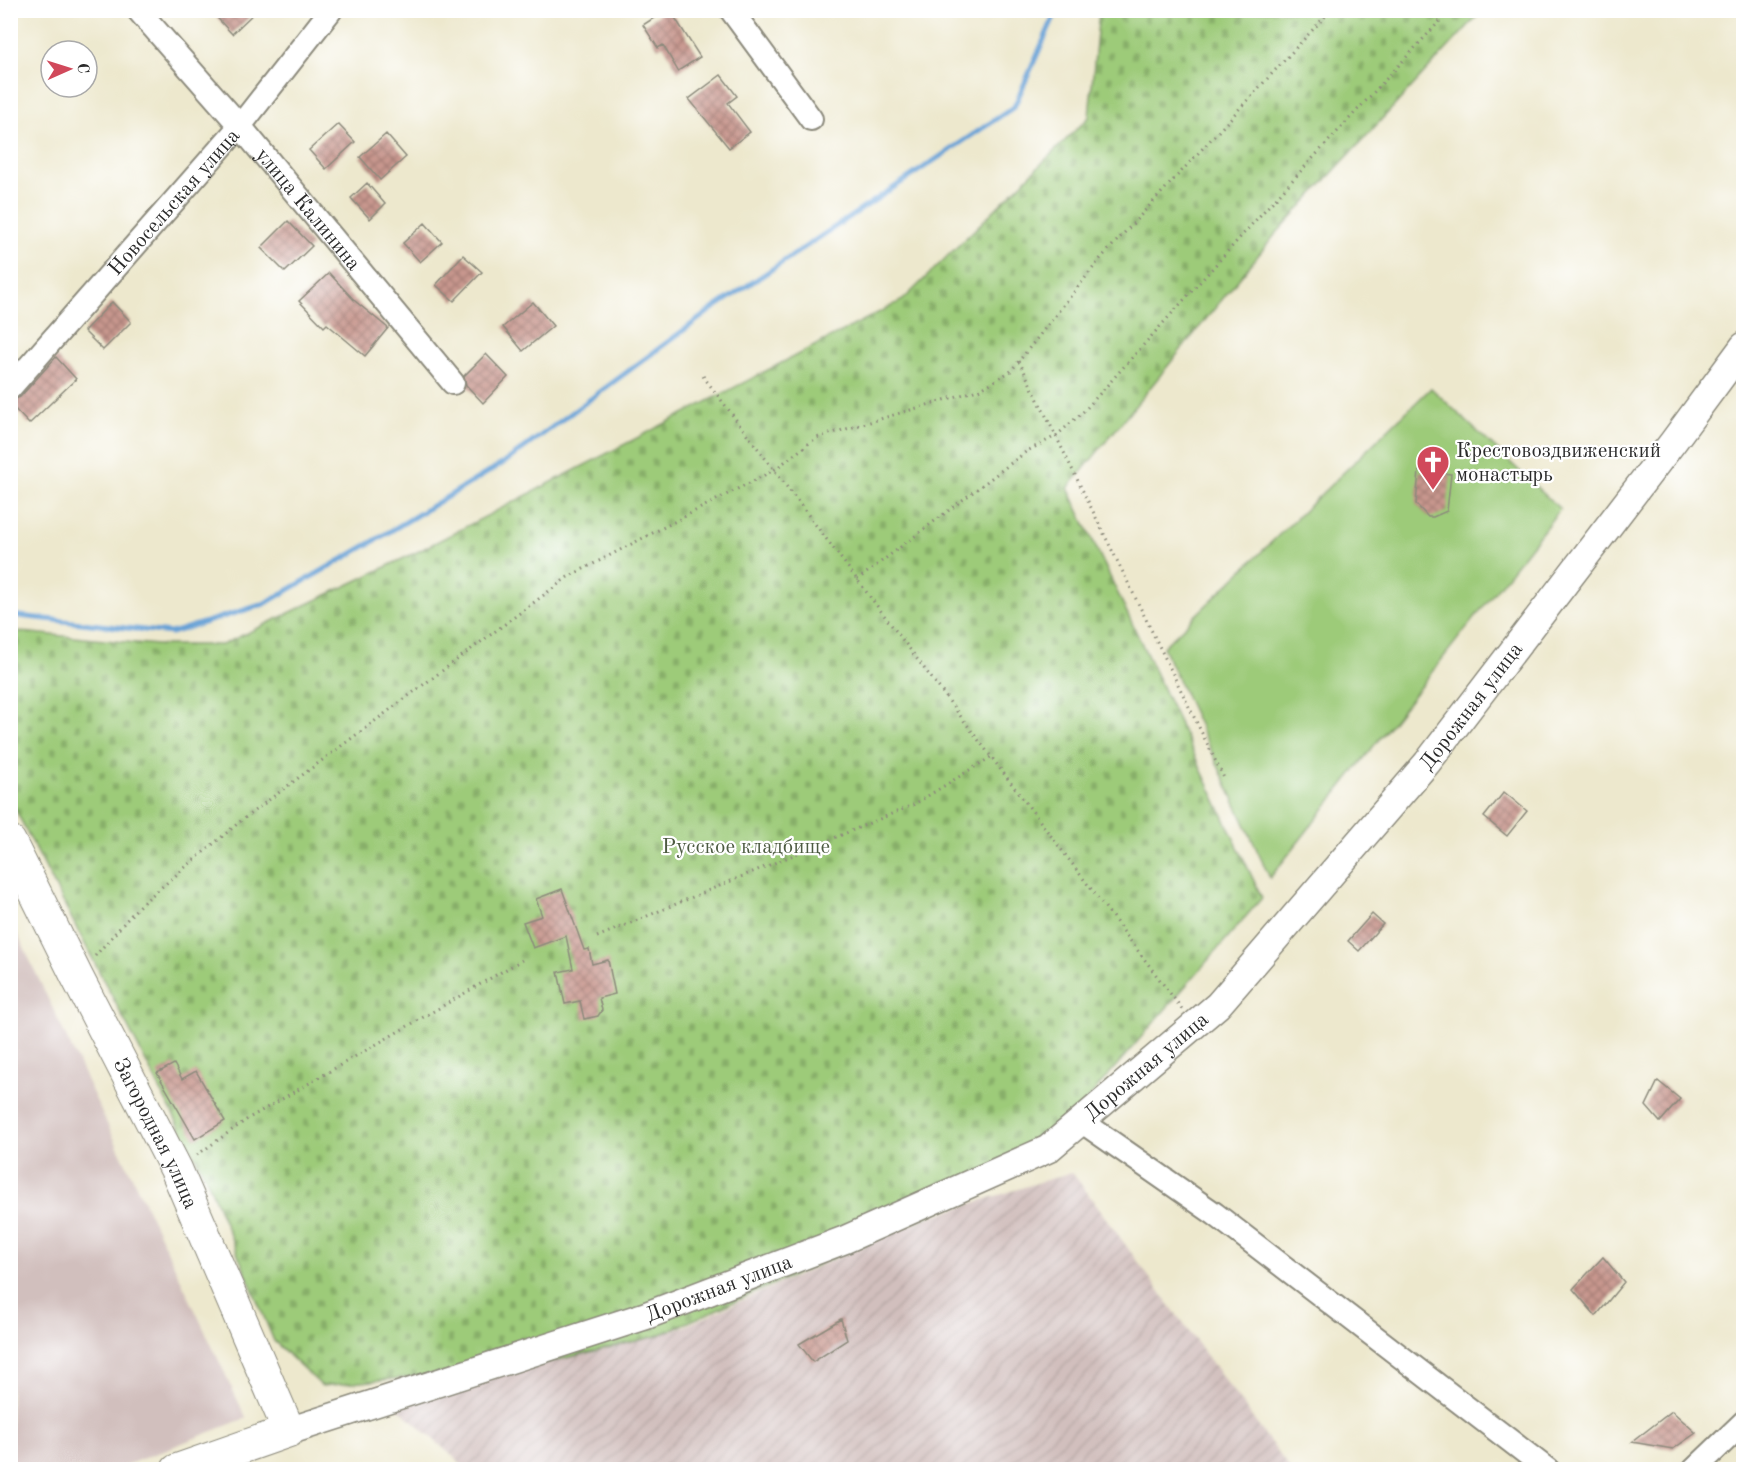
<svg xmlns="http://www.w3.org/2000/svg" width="1754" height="1480" font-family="'Old Standard TT',serif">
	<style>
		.industrial { fill: url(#industrial-furrows) }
		.railway { fill: #d1bfbd }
		.green { fill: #9dcb79; stroke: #647b52; stroke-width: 1.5 }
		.cemetery { fill: url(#cemetery-stones); stroke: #647b52; stroke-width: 1.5 }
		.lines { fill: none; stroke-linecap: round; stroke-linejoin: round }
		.stream { stroke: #66a1d6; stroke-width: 5 }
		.building { fill: url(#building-cross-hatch) }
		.minor-casing { stroke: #8c8a7c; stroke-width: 26 }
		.tertiary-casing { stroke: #8c8a7c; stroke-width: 30 }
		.secondary-casing { stroke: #8c8a7c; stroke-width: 34 }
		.path { stroke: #8c8a7c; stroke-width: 3; stroke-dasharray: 1.5 4.5; stroke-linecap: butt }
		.minor { stroke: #fff; stroke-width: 22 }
		.tertiary { stroke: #fff; stroke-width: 27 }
		.secondary { stroke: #fff; stroke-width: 32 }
		.labels { text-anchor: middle; stroke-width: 4.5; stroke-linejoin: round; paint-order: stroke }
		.street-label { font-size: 21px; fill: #2b2b2b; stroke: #fff }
		.poi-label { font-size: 21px; fill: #2b2b2b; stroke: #fff; text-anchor: start }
		.park-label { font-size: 21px; fill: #4d5b42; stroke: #fff }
	</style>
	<defs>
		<pattern id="industrial-furrows" width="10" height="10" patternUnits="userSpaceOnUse" patternTransform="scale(1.5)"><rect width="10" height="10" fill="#d1bfbd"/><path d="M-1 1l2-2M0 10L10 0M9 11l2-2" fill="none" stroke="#b4a4a3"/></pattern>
		<pattern id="cemetery-stones" width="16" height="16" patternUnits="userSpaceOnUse" patternTransform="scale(1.5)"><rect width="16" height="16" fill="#9dcb79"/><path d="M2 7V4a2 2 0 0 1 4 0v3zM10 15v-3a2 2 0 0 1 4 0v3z" fill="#87ae69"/></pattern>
		<pattern id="building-cross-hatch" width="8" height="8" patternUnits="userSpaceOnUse" patternTransform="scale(1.5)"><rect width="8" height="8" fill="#c8978e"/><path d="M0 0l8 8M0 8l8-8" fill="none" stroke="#a37b74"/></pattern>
	</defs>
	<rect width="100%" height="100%" fill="#fff"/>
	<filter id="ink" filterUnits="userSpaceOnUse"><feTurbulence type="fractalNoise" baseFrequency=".0167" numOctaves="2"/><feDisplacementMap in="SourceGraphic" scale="12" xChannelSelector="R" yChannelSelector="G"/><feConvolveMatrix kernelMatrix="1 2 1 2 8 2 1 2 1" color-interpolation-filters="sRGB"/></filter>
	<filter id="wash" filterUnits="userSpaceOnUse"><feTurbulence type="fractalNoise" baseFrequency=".008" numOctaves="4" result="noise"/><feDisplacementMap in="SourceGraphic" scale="24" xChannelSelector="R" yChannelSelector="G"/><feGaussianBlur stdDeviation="1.35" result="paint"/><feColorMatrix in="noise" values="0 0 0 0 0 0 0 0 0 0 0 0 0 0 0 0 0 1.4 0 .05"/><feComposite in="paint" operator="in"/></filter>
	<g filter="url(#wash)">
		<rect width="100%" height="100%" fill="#ede8cd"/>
		<path class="industrial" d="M1072,1172L1290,1469H467L390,1401L681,1328L926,1218Z"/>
		<path class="railway" d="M10,918L246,1418L116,1469H11Z"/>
		<path class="green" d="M1431,388L1560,509L1270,878L1163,647Z"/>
		<path class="cemetery" d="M1099,11H1482L1274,236L1068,488L1262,898L1045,1148L938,1211L657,1336L541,1364L322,1386L274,1341L207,1180L11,801V631L157,645H222L419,551L903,300L1089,117Z"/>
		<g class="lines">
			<path class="stream" d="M10,615L171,633L264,604L374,541L505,462L711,310L1014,107L1057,10"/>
		</g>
		<g id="blocks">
			<path class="building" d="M210,10H257L232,34Z
				M666,10H670L700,57L678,71L663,45L658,48L643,25Z
				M721,75L737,96L728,103L750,132L729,148L689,99Z
				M338,124L355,142L326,169L309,150Z
				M386,134L406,157L380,180L360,157Z
				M367,183L385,204L370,219L351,198Z
				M288,221L312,246L285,272L261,248Z
				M425,223L442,242L420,262L403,243Z
				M463,255L482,272L454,301L436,285Z
				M329,273L355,301L388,328L365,356L327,324L324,327L299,301Z
				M112,302L131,322L103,350L84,331Z
				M533,302L553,326L523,351L503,327Z
				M486,354L508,377L483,403L466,385L464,376Z
				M56,357L76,379L29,424L10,404V401L20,397Z
				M1419,471L1451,474L1447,511L1433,517H1428L1416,504Z
				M1504,792L1527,811L1507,836L1484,817Z
				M562,889L584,950L589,949L592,964L608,960L615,994L599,998L602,1010L598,1016L584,1019L580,1001L565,1004L558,972L573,969L566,936L533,948L523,922L542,916L536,899Z
				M1372,914L1383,924L1359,951L1348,941Z
				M174,1064L182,1079L196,1071L225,1121L195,1139L157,1073Z
				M1658,1081L1680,1099L1660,1122L1646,1106Z
				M1603,1257L1624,1282L1596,1316L1573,1289Z
				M841,1319L847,1340L813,1362L799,1344Z
				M1672,1411L1696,1433L1673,1449L1632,1442Z"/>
		</g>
	</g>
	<g filter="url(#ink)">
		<use href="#blocks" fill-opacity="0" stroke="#8c8a7c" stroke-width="1.5"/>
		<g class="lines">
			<g class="minor-casing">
				<g id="minor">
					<path id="s1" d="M138,10L240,126L453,383"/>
					<path d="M731,10L811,119"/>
					<path id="s2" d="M10,388L240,126L331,10"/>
					<path d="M1081,1121L1215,1214L1548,1470"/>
					<path d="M1694,1470L1744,1422"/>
				</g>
			</g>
			<g class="tertiary-casing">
				<g id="tertiary">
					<path id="s3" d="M289,1431L645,1316L844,1240L1048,1149L1218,1005L1427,763L1673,442L1744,346"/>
				</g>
			</g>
			<g class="secondary-casing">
				<g id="secondary">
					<path id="s4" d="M10,842L77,977L176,1169L289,1431L177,1470"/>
				</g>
			</g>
			<path class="path" d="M1019,361L1225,780
				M703,376L1182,1009
				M857,580L1027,451L1056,436L1085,410L1263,212L1450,10
				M597,937L913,805L991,757
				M95,956L139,906L242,820L568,577L774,470L816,438L981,389L1011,371L1101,258L1331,10
				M197,1155L249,1118L522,960"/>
			<use href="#minor" class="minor"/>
			<use href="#tertiary" class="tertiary"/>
			<use href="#secondary" class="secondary"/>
		</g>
	</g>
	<defs>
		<g id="church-pin" transform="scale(1.725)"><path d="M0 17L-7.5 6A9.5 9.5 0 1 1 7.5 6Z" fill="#d1495b" stroke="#fff"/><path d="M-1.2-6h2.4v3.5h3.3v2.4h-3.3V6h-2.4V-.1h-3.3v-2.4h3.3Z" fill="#fff"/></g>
	</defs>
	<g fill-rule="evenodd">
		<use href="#church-pin" x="1433" y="462"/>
	</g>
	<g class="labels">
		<g class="street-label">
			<text dy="7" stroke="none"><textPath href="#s2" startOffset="248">Новосельская улица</textPath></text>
			<text dy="7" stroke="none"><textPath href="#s1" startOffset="262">улица Калинина</textPath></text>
			<text dy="7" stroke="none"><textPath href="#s3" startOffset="1425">Дорожная улица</textPath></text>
			<text dy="7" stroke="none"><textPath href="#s3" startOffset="939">Дорожная улица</textPath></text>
			<text dy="7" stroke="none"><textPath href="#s4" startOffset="326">Загородная улица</textPath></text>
			<text dy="7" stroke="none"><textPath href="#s3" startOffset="453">Дорожная улица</textPath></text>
		</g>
		<g class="poi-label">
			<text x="1456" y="457">Крестовоздвиженский<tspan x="1456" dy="24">монастырь</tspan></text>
		</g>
		<g class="park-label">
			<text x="746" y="853">Русское кладбище</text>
		</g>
	</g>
	<rect width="1754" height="1480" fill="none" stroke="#fff" stroke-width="36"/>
	<g transform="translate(69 69) rotate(87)"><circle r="28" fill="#ffffff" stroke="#aaaaaa" stroke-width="1.5"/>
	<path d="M0-4.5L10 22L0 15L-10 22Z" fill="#d1495b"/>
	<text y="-9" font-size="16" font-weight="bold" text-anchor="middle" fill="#2b2b2b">С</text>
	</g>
</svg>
